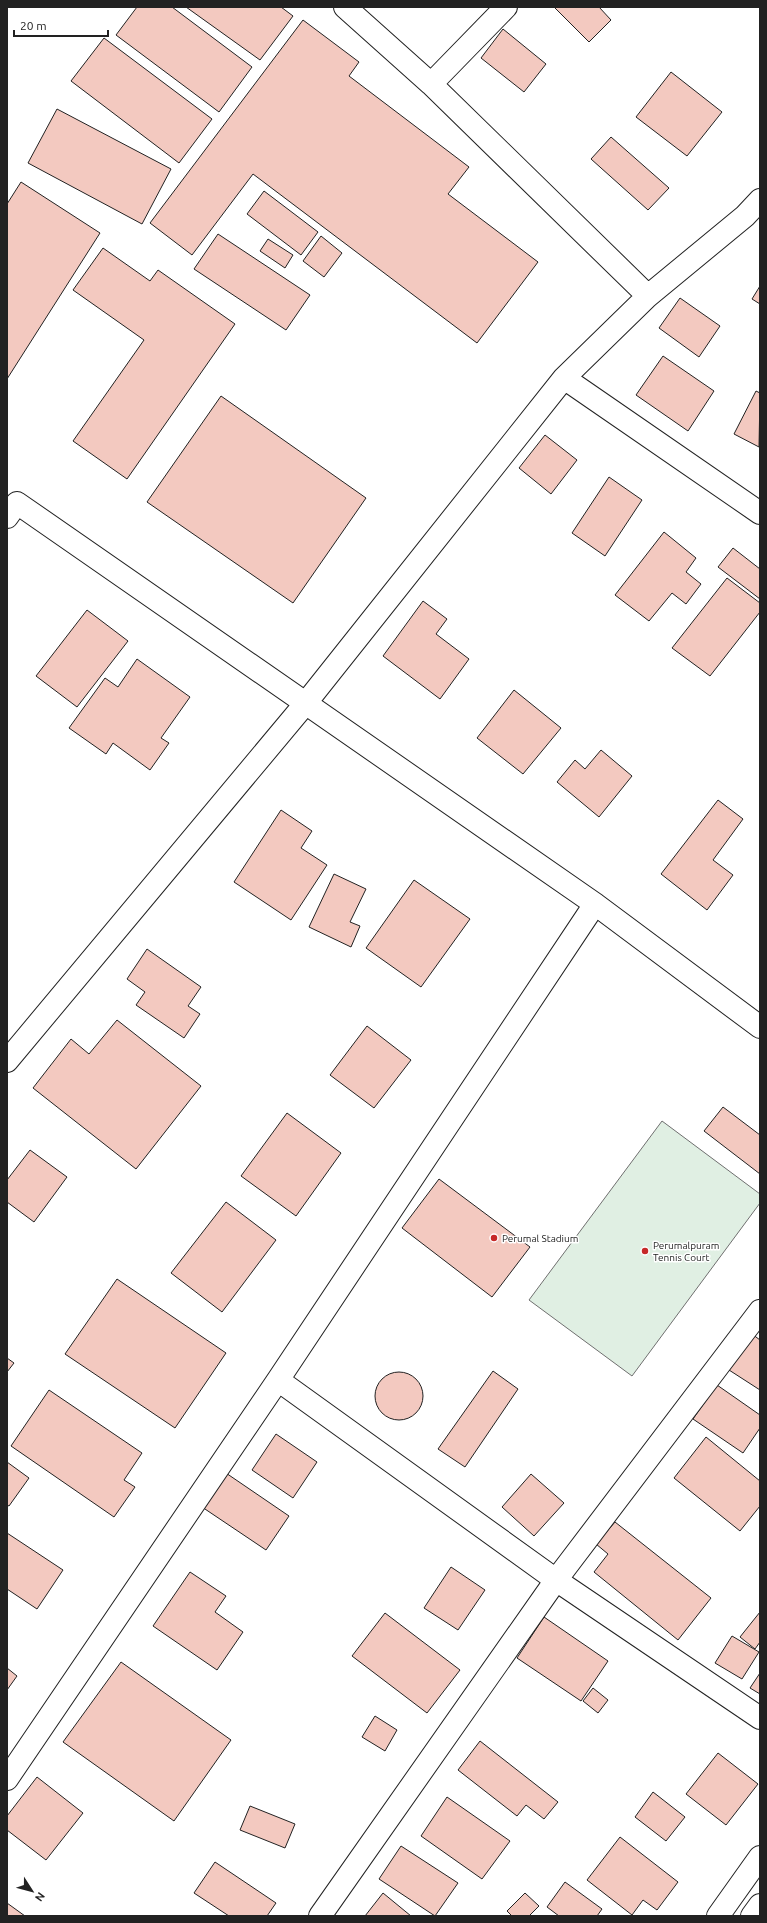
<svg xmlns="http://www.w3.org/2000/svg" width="767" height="1923" font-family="Ubuntu,sans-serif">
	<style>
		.green { fill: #e0efe3; stroke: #6f6f6f }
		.building { fill: #f3c9c0; stroke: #222 }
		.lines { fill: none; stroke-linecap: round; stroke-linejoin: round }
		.minor-casing { stroke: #222; stroke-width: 24 }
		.minor { stroke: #fff; stroke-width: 22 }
		.poi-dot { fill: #c62828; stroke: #fff; stroke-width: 1.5 }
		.labels { text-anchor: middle; stroke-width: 3; stroke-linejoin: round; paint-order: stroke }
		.poi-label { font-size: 10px; fill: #222; stroke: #fff; text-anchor: start }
	</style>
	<rect width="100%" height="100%" fill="#fff"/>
	<path class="green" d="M662,1121L760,1194V1203L632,1376L529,1300Z"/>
	<path class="building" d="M137,7H172L252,67L219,112L116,35Z
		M186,7H281L293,16L260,60Z
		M554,7H599L611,20L589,42Z
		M303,20L359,62L349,76L469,167L448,194L538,262L477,343L253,174L192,255L150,223Z
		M503,29L546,64L524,92L481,58Z
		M104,38L212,119L179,163L71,81Z
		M671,72L722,112L687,156L636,117Z
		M57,109L171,169L142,224L28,163Z
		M611,137L669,188L648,210L591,159Z
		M21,182L100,233L7,379V204Z
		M264,191L318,232L301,255L247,214Z
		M218,234L310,295L286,330L194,269Z
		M321,236L342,253L324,277L303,261Z
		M268,239L293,255L285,268L260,251Z
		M103,248L150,281L158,270L235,324L127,479L73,441L144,340L73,290Z
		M760,286V304L752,299Z
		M680,298L720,326L699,357L659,328Z
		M663,356L714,391L688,431L636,395Z
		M756,391L760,393L759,447L734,434Z
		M221,396L366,498L293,603L147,502Z
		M545,435L577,460L551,494L519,468Z
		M609,477L642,500L605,556L572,533Z
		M664,532L696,558L686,572L701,584L686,604L672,593L649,621L615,595Z
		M733,548L760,569V599L718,567Z
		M727,578L760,603V612L710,676L672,648Z
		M423,601L447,619L436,634L469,659L440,699L383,656Z
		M87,610L128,641L77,707L36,676Z
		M137,659L190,697L161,738L169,743L150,770L113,743L106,754L69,728L105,678L118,687Z
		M514,690L561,728L523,774L477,738Z
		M601,750L632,776L599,817L557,782L575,760L585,769Z
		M718,800L743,819L713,860L733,875L707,910L661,874Z
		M281,810L312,831L301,848L327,865L291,920L234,882Z
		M334,874L366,889L350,922L360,926L351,947L309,927Z
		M414,880L470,919L421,987L366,948Z
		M147,949L201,987L188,1006L200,1014L184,1038L136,1005L145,992L127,979Z
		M117,1020L201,1086L136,1169L33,1088L71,1039L89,1054Z
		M367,1026L411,1060L374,1108L330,1075Z
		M723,1107L760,1135V1174L704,1131Z
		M287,1113L341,1153L296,1216L241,1176Z
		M30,1150L67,1177L34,1222L7,1202V1180Z
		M439,1179L530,1247L492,1297L402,1228Z
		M226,1202L276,1240L222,1312L171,1273Z
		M117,1279L226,1353L175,1428L65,1354Z
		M752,1334L760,1340V1390L729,1370Z
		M7,1358L14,1363L7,1372Z
		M493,1371L518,1389L465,1467L438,1449Z
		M375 1396a24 24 0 1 1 48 0a24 24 0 1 1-48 0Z
		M717,1385L760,1415V1428L743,1453L693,1419Z
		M49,1390L142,1453L124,1480L135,1487L114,1517L11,1446Z
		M276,1434L317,1462L293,1498L252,1470Z
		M706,1437L760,1481V1506L740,1531L674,1478Z
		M7,1462L29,1478L9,1506L7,1505Z
		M223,1471L289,1516L266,1550L199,1505Z
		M531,1474L564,1503L534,1536L502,1507Z
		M615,1522L711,1598L678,1640L594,1572L608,1554L596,1544Z
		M7,1533L63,1570L37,1609L7,1589Z
		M451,1567L485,1590L458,1630L424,1608Z
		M190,1572L226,1596L215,1612L243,1632L217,1670L153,1626Z
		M760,1612V1642L755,1649L740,1637Z
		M385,1613L460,1670L427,1713L352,1656Z
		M544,1617L608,1661L581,1701L517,1658Z
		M732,1636L759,1652L742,1679L715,1663Z
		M121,1662L231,1740L174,1821L63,1742Z
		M7,1668L17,1676L7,1690Z
		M760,1673V1694L750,1688Z
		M593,1688L608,1700L598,1713L583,1701Z
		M375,1716L397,1730L385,1751L362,1737Z
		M480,1741L558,1802L544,1819L526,1805L517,1816L458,1770Z
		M718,1753L758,1784L726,1825L686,1794Z
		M37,1777L83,1813L46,1860L7,1830V1816Z
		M653,1792L685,1817L666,1841L635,1817Z
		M447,1797L510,1841L482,1879L421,1836Z
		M250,1806L295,1824L285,1848L240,1830Z
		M620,1837L678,1882L657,1910L643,1900L632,1915L587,1880Z
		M401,1846L458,1883L435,1916L379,1879Z
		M215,1862L276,1903L267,1916H229L194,1893Z
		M565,1882L602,1909L597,1916H559L547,1907Z
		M383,1893L411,1916H365Z
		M525,1893L539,1906L529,1916H512L507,1911Z
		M7,1903L25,1916H7Z"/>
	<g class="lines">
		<g class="minor-casing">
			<path id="minor" d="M345,7L431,84L648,296
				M431,84L506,7
				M564,378L760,513
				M7,517L17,503L595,904L760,1027
				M7,1061L305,704L564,378L648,296L745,216L760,200
				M278,1380L556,1580L760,1718
				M7,1779L278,1380L595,904
				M320,1916L556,1580L760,1311
				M718,1916L760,1857
				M752,1916L760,1905"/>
		</g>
		<use href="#minor" class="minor"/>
	</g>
	<g class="poi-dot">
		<circle cx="494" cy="1238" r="4"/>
		<circle cx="645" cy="1251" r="4"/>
	</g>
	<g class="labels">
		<g class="poi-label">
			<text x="502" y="1242">Perumal Stadium</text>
			<text x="653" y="1249">Perumalpuram<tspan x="653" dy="12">Tennis Court</tspan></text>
		</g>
	</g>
	<rect width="767" height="1923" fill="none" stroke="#222222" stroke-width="16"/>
	<g transform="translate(32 1891) rotate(126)" stroke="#ffffff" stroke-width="3" paint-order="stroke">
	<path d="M0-3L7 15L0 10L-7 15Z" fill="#222222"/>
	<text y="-6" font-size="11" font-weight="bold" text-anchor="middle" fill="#222222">N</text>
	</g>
	<path d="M14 30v6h94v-6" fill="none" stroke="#222222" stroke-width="2"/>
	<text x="20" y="30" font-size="12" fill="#222222" stroke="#ffffff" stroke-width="3" paint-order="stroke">20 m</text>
</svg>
